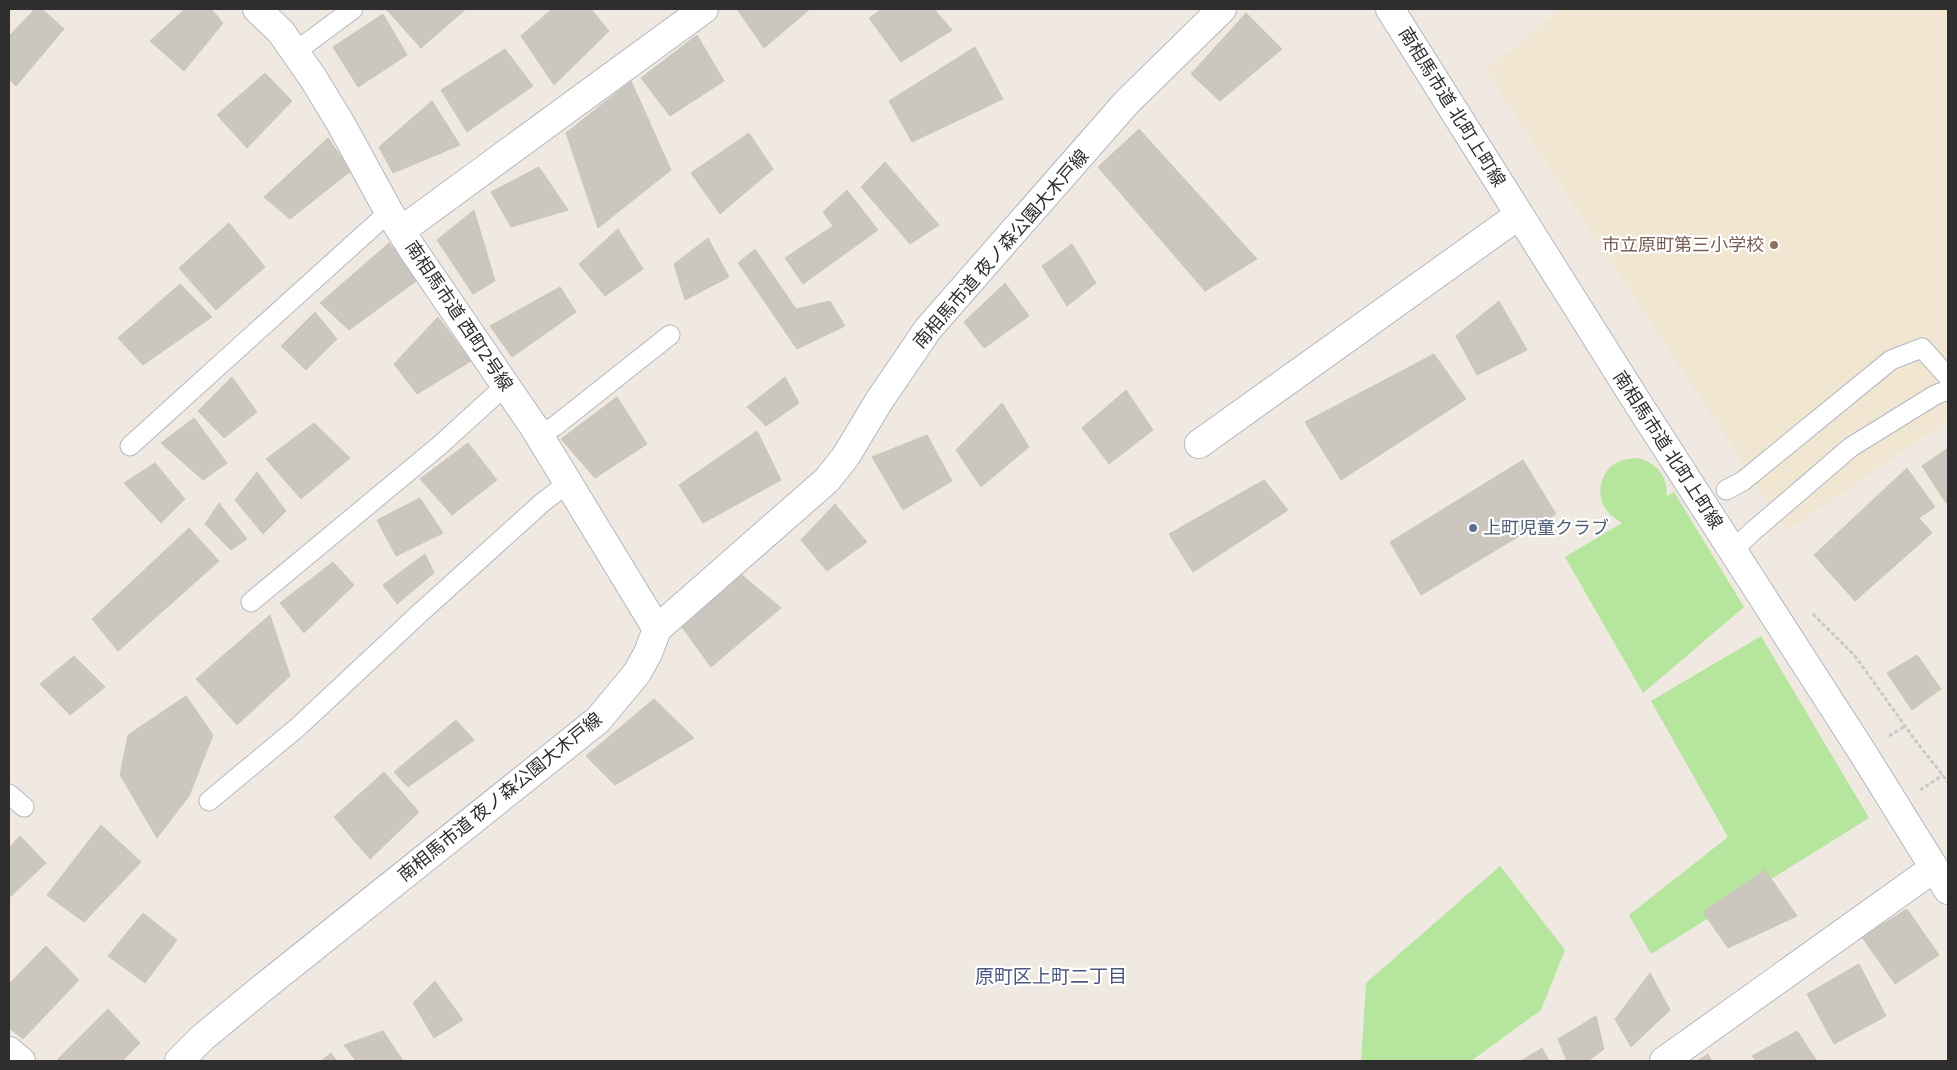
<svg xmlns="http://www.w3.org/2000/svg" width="1957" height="1070" font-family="'Exo 2','Noto Sans JP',sans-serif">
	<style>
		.education { fill: #f0e6d1 }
		.green { fill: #b6e59e }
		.building { fill: #cbc7bf; stroke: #cbc5ba }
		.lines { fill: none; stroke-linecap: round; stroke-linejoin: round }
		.service-casing { stroke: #b4b7c1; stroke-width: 21 }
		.minor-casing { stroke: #b4b7c1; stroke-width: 30 }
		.tertiary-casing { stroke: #b4b7c1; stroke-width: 30 }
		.path { stroke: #c9c9c9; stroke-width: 3; stroke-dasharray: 4 2.5; stroke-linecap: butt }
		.service { stroke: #fff; stroke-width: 19 }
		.minor { stroke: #fff; stroke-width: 28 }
		.tertiary { stroke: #fff; stroke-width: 28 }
		.education-dot { fill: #8d6e63; stroke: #fff; stroke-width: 2 }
		.service-dot { fill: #5c6f8a; stroke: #fff; stroke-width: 2 }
		.labels { text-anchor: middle; stroke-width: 4.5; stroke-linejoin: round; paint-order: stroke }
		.street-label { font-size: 18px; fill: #2e2e2e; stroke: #fff }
		.education-label { font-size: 18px; fill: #785e54; stroke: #fff; text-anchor: end }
		.service-label { font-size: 18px; fill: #4e5e75; stroke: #fff; text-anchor: start }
		.neighbourhood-label { font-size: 19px; fill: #4d5680; stroke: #fff }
	</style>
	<rect width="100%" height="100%" fill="#efe9e1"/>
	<path class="education" d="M1561,9H1948V420L1787,531L1486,70Z"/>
	<path class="green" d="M1636,458C1656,462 1667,474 1667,496L1674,492L1744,607L1643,693L1565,557L1622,523C1617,519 1611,516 1607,511C1595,496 1600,472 1616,463C1622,459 1629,459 1636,458Z
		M1761,636L1869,818L1651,954L1629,915L1728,837L1651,701Z
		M1500,866L1565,950L1541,1010L1471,1061H1361L1366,983Z"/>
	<path class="building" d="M35,9H42L64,29L16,86L9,79V36Z
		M185,9H211L223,23L184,71L150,41Z
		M386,9H466L421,48Z
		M552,9H591L609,31L554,85L521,36Z
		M737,9H810L764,48Z
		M882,9H934L952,30L901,62L869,18Z
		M1246,13L1282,49L1220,101L1191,74Z
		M383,14L407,55L358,87L333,47Z
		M697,35L724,81L670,116L641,78Z
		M975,47L1003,99L912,142L889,101Z
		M505,49L533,86L467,132L441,90Z
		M265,73L292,101L247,148L217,115Z
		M631,81L671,170L598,228L566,133Z
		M432,101L460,145L393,173L379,147Z
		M1139,129L1257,259L1205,291L1098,167Z
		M749,133L773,169L720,214L691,173Z
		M328,138L351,171L290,219L264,197Z
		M885,162L939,225L910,244L861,187Z
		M539,167L568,210L511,227L491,192Z
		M847,190L878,230L803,284L785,258L833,226L823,212Z
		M474,210L495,281L473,294L437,240Z
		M229,223L265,267L216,310L179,268Z
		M618,229L643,269L605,296L579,264Z
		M708,238L729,277L685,300L674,264Z
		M389,243L419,279L349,330L320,303Z
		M1072,244L1096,283L1067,306L1042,266Z
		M755,249L796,309L830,301L845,326L797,349L738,263Z
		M1005,283L1029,316L984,348L964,322Z
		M180,284L212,317L143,365L118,338Z
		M560,287L576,312L512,357L490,326Z
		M1499,301L1527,350L1477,375L1456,336Z
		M315,312L337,339L306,370L281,346Z
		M438,317L471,361L417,394L394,364Z
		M1434,354L1466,399L1341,480L1305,422Z
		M232,377L257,412L224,438L198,411Z
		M785,377L799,403L766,426L747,407Z
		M1126,390L1153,430L1109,464L1082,428Z
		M617,397L647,444L595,478L561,439Z
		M1002,403L1029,447L981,487L956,450Z
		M194,418L227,463L203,480L161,443Z
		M314,423L350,458L301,499L266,459Z
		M757,431L781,480L703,523L679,485Z
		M927,435L952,481L903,510L872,457Z
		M468,443L497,480L452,515L420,479Z
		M1948,448V502L1946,503L1922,466Z
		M1523,460L1556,514L1421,595L1390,542Z
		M155,463L185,499L161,523L124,483Z
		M1907,468L1935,507L1919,518L1932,533L1855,601L1814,555Z
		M257,472L286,511L263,534L235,500Z
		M1264,480L1288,510L1193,572L1169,534Z
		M420,498L443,533L396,556L377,520Z
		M219,503L247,539L231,550L205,524Z
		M835,504L867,542L827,571L801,540Z
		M189,528L219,561L118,651L92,619Z
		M425,554L434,573L397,604L383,585Z
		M333,562L354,585L304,633L280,603Z
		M742,575L781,608L711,667L682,627Z
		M270,615L290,676L237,725L196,679Z
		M1917,655L1941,689L1912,710L1887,673Z
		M74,656L105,687L70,715L40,684Z
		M186,696L213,735L189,796L157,838L120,775L128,735Z
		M654,699L694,738L615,785L586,756Z
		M456,720L474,740L408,787L394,772Z
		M384,772L419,812L370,859L334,817Z
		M101,825L141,862L84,922L47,895Z
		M20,836L46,863L9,898V848Z
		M1765,870L1797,916L1728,948L1703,912Z
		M1907,909L1939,955L1895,984L1862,937Z
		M143,913L177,940L145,983L108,956Z
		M46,946L79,980L23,1039L9,1028V984Z
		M1859,964L1886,1016L1834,1044L1807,994Z
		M1650,973L1670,1010L1631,1047L1615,1019Z
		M435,981L463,1020L434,1038L413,1003Z
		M108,1009L140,1043L122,1061H61L58,1059Z
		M1596,1016L1604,1049L1588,1061H1567L1558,1039Z
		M383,1031L403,1061H356L344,1045Z
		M1797,1031L1817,1061H1756L1752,1056Z
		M1542,1048L1549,1061H1521Z
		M331,1053L337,1061H321Z
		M1708,1054L1712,1061H1697Z"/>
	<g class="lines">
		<g class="service-casing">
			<path id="service" d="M295,52L353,9
				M539,435L555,426L670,335
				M130,446L389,212
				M1726,490L1743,481L1891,360L1922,348L1948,377
				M1733,550L1752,532L1851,447L1935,395L1948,390
				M251,602L439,446L506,385
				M9,794L24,807
				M209,801L298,727L420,613L543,502L568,483"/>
		</g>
		<g class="minor-casing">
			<path id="minor" d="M257,9L281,32L313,78L341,124L389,212L413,250L534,427L657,629
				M402,230L704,9
				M1199,444L1519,215
				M9,1051L21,1061
				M179,1061L202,1038L260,990L598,720L637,673L648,653L657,629L827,480L846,456L879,401L928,329L1127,102L1222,9
				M1664,1061L1934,868"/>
		</g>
		<g class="tertiary-casing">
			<path id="tertiary" d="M1390,9L1639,405L1861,750L1948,890"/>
		</g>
		<path class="path" d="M1813,614L1855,656L1915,740L1948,782
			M1889,736L1905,726
			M1920,790L1943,775"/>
		<use href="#service" class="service"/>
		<use href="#minor" class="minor"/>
		<use href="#tertiary" class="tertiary"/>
	</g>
	<circle class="education-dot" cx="1774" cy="245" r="5"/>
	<circle class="service-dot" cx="1473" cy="528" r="5"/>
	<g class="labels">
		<g class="street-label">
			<text transform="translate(1452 107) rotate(58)" y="6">南相馬市道 北町上町線</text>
			<text transform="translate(1001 249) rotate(-49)" y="6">南相馬市道 夜ノ森公園大木戸線</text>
			<text transform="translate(459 316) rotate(56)" y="6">南相馬市道 西町2号線</text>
			<text transform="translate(1668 450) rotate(57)" y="6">南相馬市道 北町上町線</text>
			<text transform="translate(500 797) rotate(-39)" y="6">南相馬市道 夜ノ森公園大木戸線</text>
		</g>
		<g class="education-label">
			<text x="1764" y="251">市立原町第三小学校</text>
		</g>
		<g class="service-label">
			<text x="1483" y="534">上町児童クラブ</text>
		</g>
		<g class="neighbourhood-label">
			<text x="1051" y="983">原町区上町二丁目</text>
		</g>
	</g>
	<rect width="1957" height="1070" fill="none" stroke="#2e2e2e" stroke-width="20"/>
</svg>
